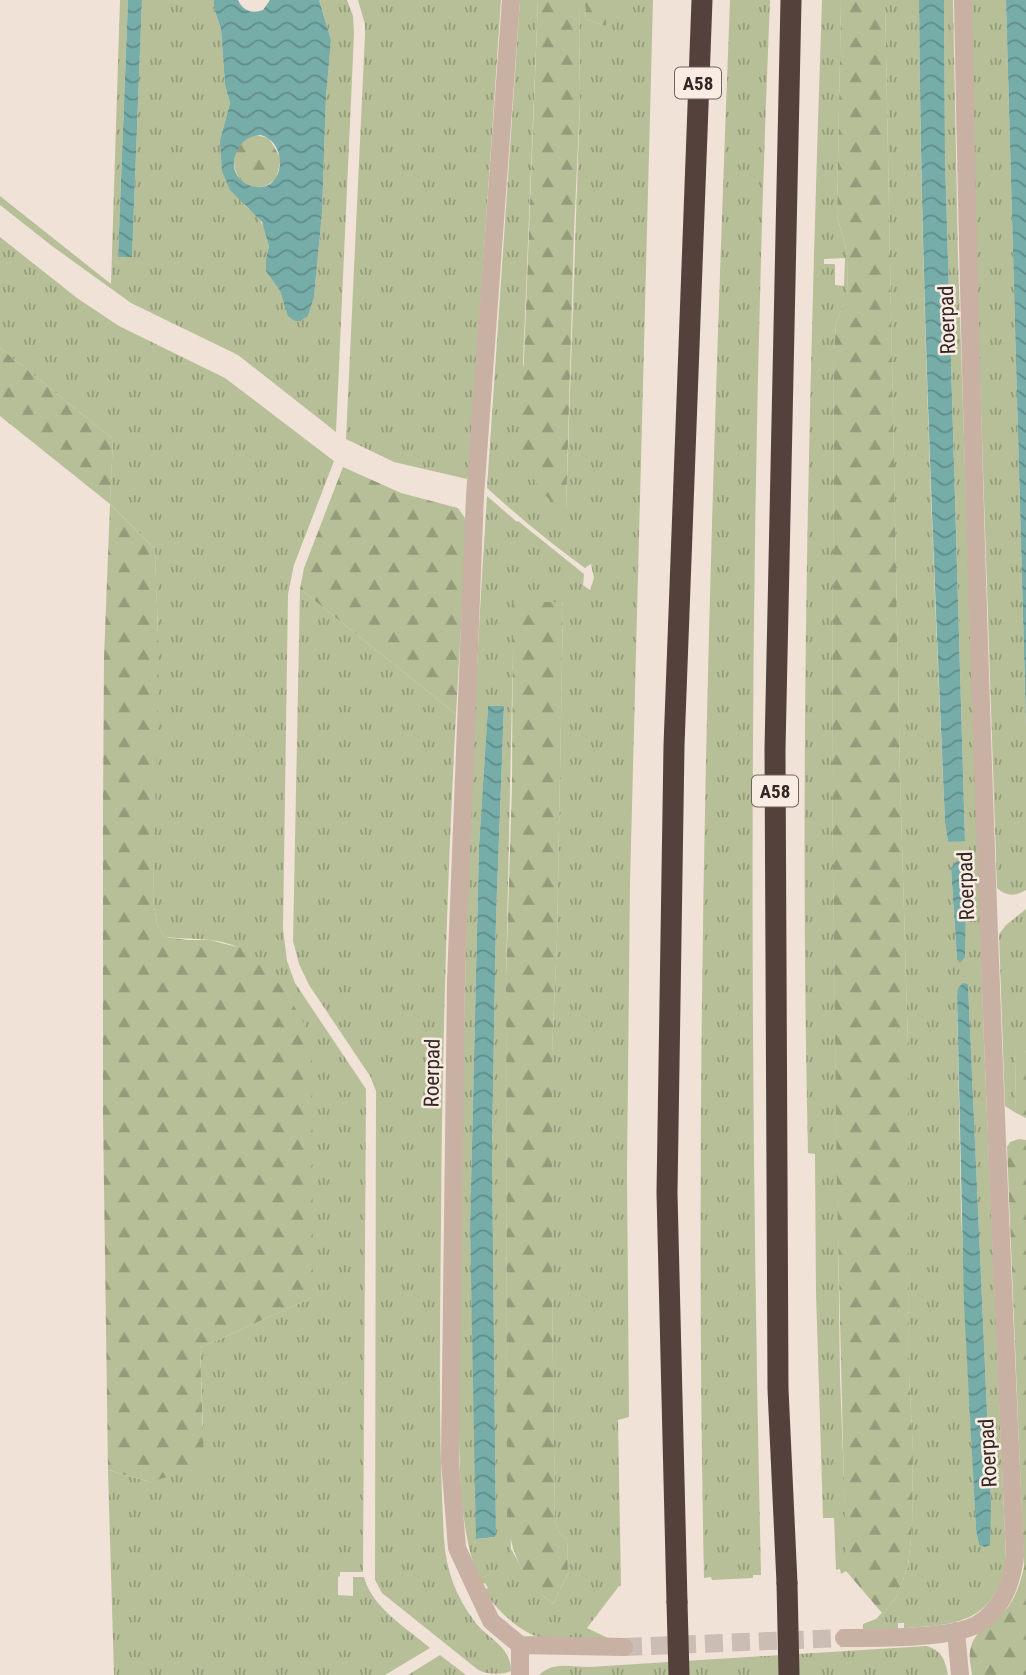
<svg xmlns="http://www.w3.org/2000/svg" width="1026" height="1675" font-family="'Roboto Condensed',sans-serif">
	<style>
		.grass { fill: url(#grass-tufts); fill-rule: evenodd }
		.forest { fill: url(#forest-firs) }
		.water { fill: url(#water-waves); fill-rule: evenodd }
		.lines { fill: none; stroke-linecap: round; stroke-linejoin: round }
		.minor-tunnel { stroke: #cbbdb3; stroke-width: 18; stroke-dasharray: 18 9; stroke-linecap: butt }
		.minor { stroke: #c8b0a3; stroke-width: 18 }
		.highway { stroke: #54413c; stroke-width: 21 }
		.highway-bridge { stroke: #54413c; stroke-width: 21 }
		.labels { text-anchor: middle; stroke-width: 5; stroke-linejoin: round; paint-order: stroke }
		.shield { fill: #f9ece3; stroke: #6e635e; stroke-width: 2 }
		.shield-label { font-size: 19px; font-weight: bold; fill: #332825 }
		.street-label { font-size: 21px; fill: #332825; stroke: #f9ece3 }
	</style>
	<defs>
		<pattern id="grass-tufts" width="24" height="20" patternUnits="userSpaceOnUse" patternTransform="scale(1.75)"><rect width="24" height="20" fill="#b6bf97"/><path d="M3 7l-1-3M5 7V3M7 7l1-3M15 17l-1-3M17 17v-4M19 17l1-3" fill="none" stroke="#959b7b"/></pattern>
		<pattern id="forest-firs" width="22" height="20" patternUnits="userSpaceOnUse" patternTransform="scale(1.75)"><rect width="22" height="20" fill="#b6bf97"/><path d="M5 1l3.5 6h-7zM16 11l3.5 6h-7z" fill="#959b7b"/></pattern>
		<pattern id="water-waves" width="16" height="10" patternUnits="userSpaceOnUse" patternTransform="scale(1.75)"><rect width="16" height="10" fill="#76ada9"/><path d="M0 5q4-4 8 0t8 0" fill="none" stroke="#618d89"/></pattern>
	</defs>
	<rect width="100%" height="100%" fill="#f1e2d7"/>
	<path class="grass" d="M120,0H128L118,256L132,257L142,0H214V8L221,29L225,85L230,103L220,140L244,205L257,216L265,229L269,246L266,260L269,275L280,291L284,303L308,316L314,296L322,213L326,97L331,40L319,0H347L353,16L354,34L336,432L238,355L131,303L52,246L0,205V196L111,284Z
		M358,0H501L469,472L467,479L394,462L346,439L365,35V24Z
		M520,0H538L523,364L566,511L580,100L579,0H585L586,19L606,26V0H653L630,883L627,1172L629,1417L618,1420L621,1586H619L587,1628L610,1639C590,1640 568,1642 549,1640C522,1636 498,1611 483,1590L488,1588L485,1583L481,1585C461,1536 460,1486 459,1434C458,1375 460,1317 460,1258C463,1004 470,750 487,496L517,522L518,521L584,574L583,585L590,590L594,578L591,564L585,568C550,543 518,516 487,488ZM514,602H562L563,607L557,939L552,1053V1290L555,1521L560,1534L567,1540L568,1573L553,1604L543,1596L526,1576L511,1549L507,1401L506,977ZM488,706L504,707L496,918L492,1149L496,1534L495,1537L477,1539L470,1228L479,846Z
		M730,0H770C748,525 749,1050 761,1575H753V1578L712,1580L711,1577L704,1578C693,1052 710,526 730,0Z
		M822,0H841L837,216L848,256L847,297L836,323L834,348L832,785L840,1378L847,1560L846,1571L841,1574L840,1569L836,1570L834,1518H823L816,1293L815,1154L808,1153C799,769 809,384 822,0ZM845,258L844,286L835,285V264H824V259Z
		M885,0H919C921,274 932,548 945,821L948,842L965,840L945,158L944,0H953L958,258L984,1042L1006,1560C995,1622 958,1625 904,1628V1623H898V1629L863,1630V1624L876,1619L896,1598L908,1567L912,1528L913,1451L909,1373L907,1134L908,1046L900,776ZM965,864V946L957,959L951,868ZM968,985L991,1502L979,1545L976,1530L961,1211L957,996L958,992Z
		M971,0H1006L1026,726V890C1016,896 1007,897 997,888L976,259Z
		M0,237L77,298L119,326L225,378L334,461L294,565L288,594L283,929L287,961L295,983L366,1089L363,1572H340V1576L338,1577V1595L353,1596V1577H364C372,1608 407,1628 430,1648L385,1675H114L108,1470L150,1482L203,1426L200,1348L313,1297L289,997C267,968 249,944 210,940C195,938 180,939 165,937L157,924L153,899L158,634L155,549L110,504L113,439L0,348Z
		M300,589L456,714C447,883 442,1053 441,1222C440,1327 438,1433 444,1539C446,1570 456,1597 475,1622C488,1639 511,1646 511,1671C502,1675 486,1675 477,1669L382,1593L375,1580L376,1091L370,1076L309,985L299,964L293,941Z
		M1026,909V1052L1015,1046L1016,1113L1005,1106L999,934L1006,925Z
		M926,1646C942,1650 945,1660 948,1675H539C553,1661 572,1667 589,1667Z
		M440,1655L466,1675H408Z"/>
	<path class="forest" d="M538,0H579L580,100L574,232L566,511L557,510L520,461Z
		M585,0H606V26L586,19Z
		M841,0H885L900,776L908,1046L909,1373L913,1451L912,1528L908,1567L896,1598L882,1613L846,1571L837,1195L832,785L834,348L836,323L847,296L848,256L837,216Z
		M255,135L269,138L281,159L276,179C240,210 214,147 255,135Z
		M0,348L113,439L110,504L155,549L159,664L153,899L157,924L165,937L187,940H210L244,949L266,966L289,997L312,1038L313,1297L200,1348L204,1466L150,1482L108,1470L103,1115V809L104,658L110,504L0,416Z
		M343,467L401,493L458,508L467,521L456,714L300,589L304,568Z
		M513,602H562L563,607L557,939L552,1053V1290L555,1521L560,1534L567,1540L568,1573L553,1604C522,1581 512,1555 507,1518L506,977L512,786Z
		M1015,1045L1026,1052V1118L1016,1113Z
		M1019,1139L1026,1140V1675H972C971,1666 968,1656 971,1647C975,1630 993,1624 1004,1612C1016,1599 1020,1583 1024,1567L1007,1147L1010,1142Z"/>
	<path class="water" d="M128,0H142L132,257H118Z
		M214,0H238C243,11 252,14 263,10L270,0H319L331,40L326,97L322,213L314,297L308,316L300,321H295L288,316L280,291L266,271V259L269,246L262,222L230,190L222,171L220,140L230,103L225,85L221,29L214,8ZM260,135C275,138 283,155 279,170C271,204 219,183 238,149C243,140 250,136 260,135Z
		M919,0H944L945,158L965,841L948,842L945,822C933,548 921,274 919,0Z
		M1006,0H1026V725Z
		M488,706H504L496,918L492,1149L496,1534L495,1537L476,1539L470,1228L479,846Z
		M957,861L965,864L966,871L965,957L960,963L957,959L951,868Z
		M963,983L968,984L991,1502L990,1545L985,1547L979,1545L976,1530L964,1304L957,996L958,988Z"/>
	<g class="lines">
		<path class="minor-tunnel" d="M624,1647L844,1638"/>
		<path class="minor" d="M511,0L475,496L456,981L450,1461L457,1548L491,1621L520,1645L624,1647
			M956,1631L960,1675
			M844,1638C876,1638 952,1639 978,1624C1002,1609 1012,1582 1015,1556C991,1038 972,519 963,0
			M520,1645V1675"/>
		<path class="highway" d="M787,1583L778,1389L775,750L791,0
			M677,1602L667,1193L674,746L702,0"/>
		<path class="highway-bridge" d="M787,1583L789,1675
			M677,1602L679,1675"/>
	</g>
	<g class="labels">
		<g class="shield">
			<rect x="675" y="67.5" width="46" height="31" rx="5"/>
			<rect x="752" y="775.5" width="46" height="31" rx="5"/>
		</g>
		<g class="shield-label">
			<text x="698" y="90">A58</text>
			<text x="775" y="798">A58</text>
		</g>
		<g class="street-label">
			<text transform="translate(947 320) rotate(-92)" y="7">Roerpad</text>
			<text transform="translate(966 886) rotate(-92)" y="7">Roerpad</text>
			<text transform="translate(432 1073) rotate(-89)" y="7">Roerpad</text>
			<text transform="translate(988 1453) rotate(-93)" y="7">Roerpad</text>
		</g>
	</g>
</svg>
